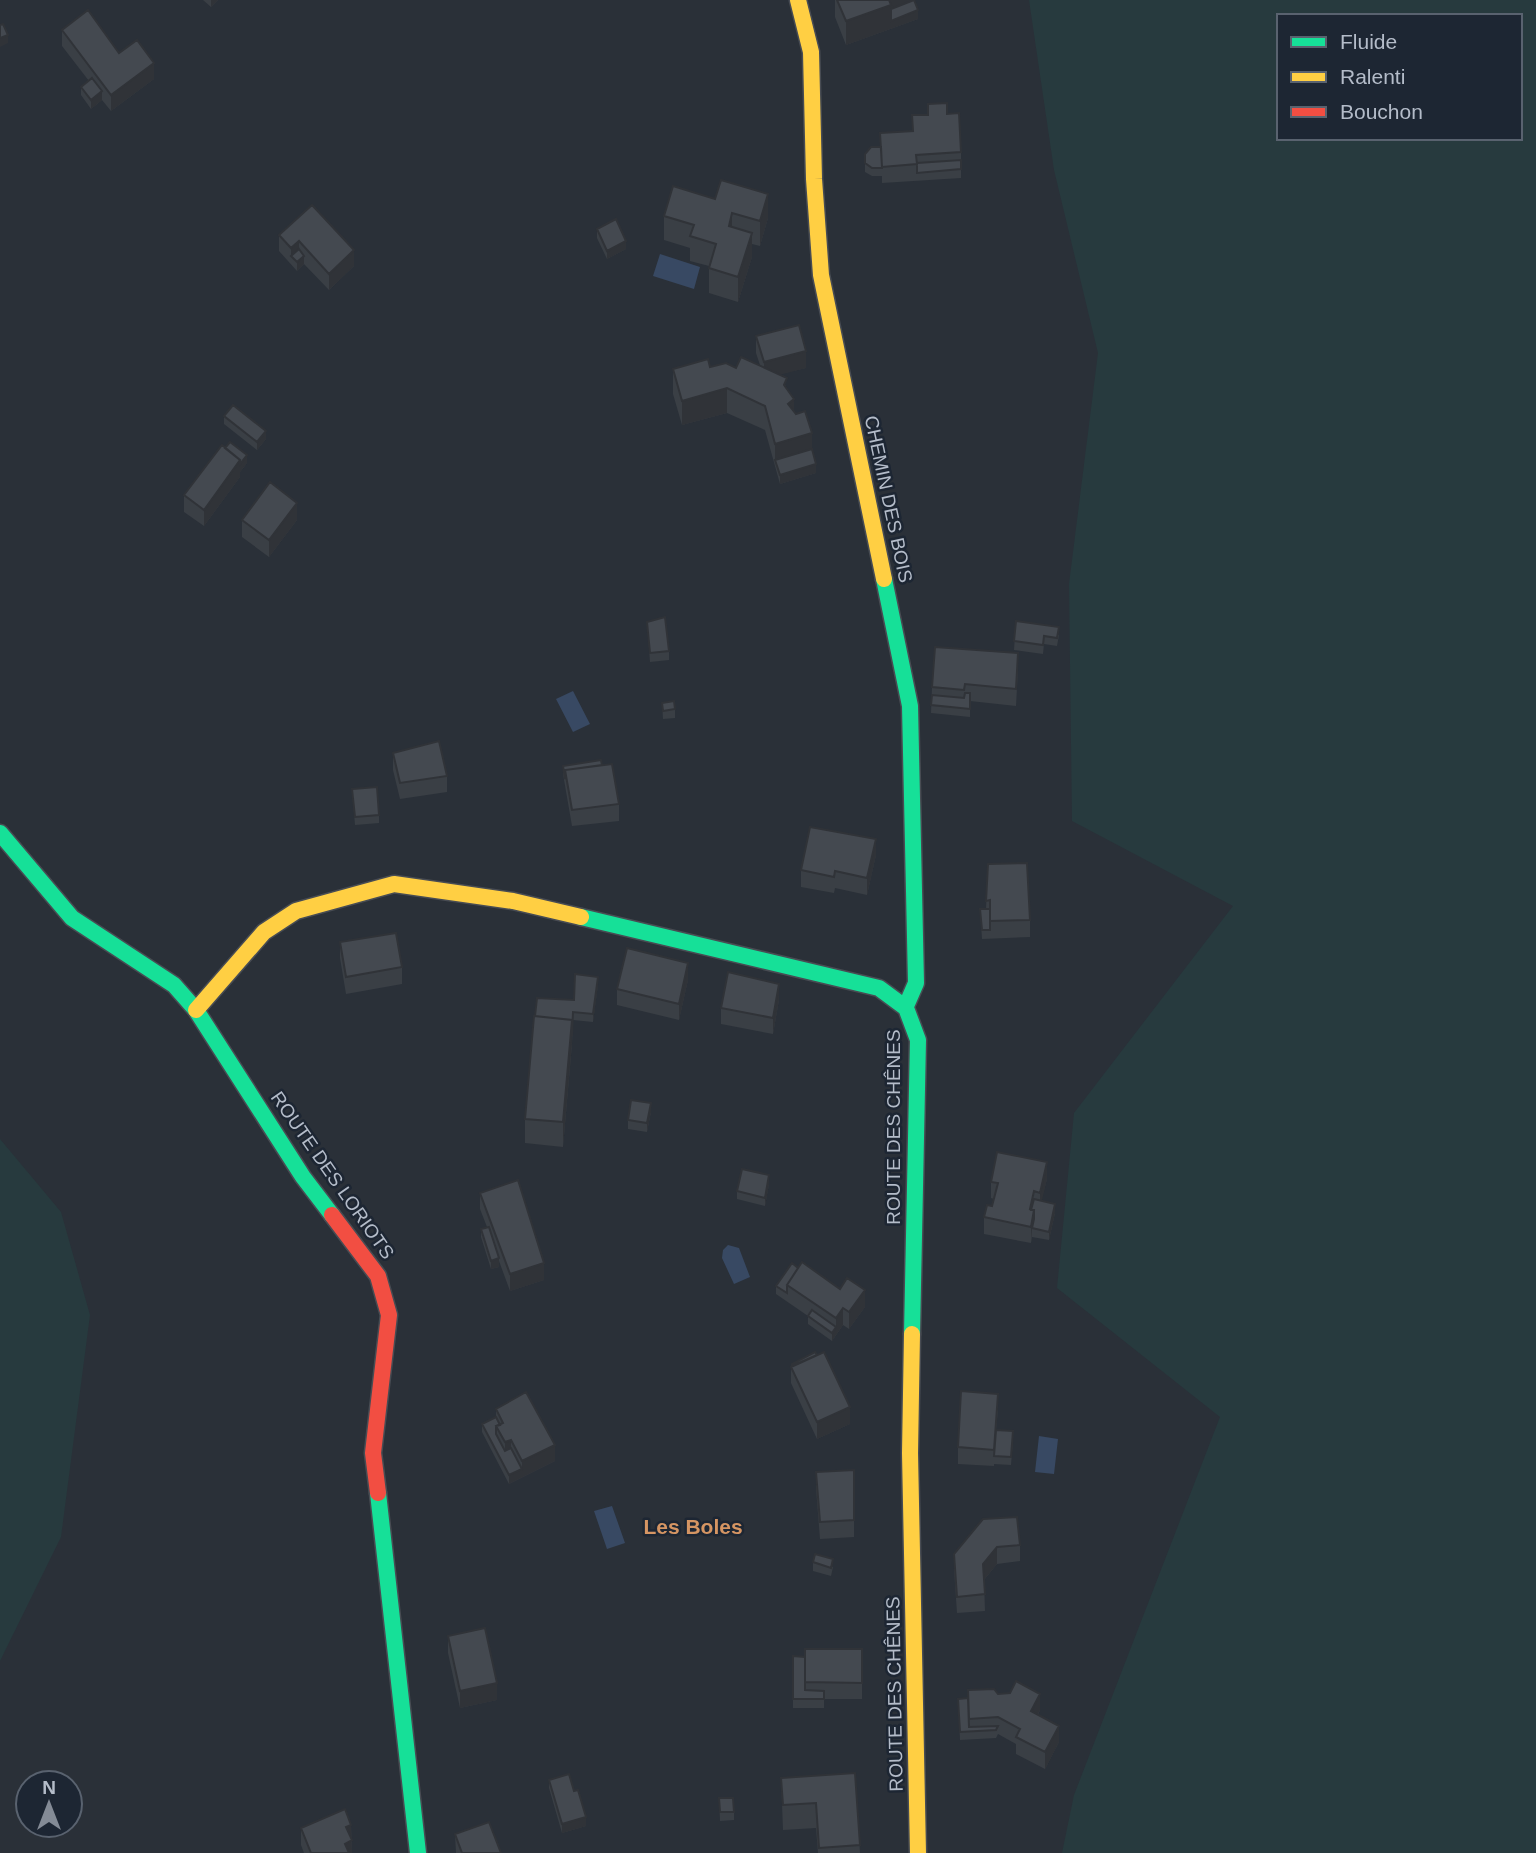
<svg xmlns="http://www.w3.org/2000/svg" width="1536" height="1853" font-family="Helvetica,sans-serif">
	<style>
		.green { fill: #273a3e; fill-rule: evenodd }
		.water { fill: #384963 }
		.lines { fill: none; stroke-linecap: round; stroke-linejoin: round }
		.fast-casing { stroke: #484c53; stroke-width: 19 }
		.slow-casing { stroke: #484c53; stroke-width: 19 }
		.jam-casing { stroke: #484c53; stroke-width: 19 }
		.fast { stroke: #16e098; stroke-width: 16 }
		.slow { stroke: #ffcf43; stroke-width: 16 }
		.jam { stroke: #f24e42; stroke-width: 16 }
		.wall { fill: #3a3f45 }
		.shaded-wall { fill: #303338 }
		.building { fill: #444950; stroke: #303338; stroke-width: 2 }
		.labels { text-anchor: middle; stroke-width: 5; stroke-linejoin: round; paint-order: stroke }
		.street-label { font-size: 19px; fill: #b4bcc9; stroke: #1d2633 }
		.neighbourhood-label { font-size: 21px; font-weight: bold; fill: #d59563; stroke: #1d2633 }
	</style>
	<rect width="100%" height="100%" fill="#2a3038"/>
	<path class="green" d="M1029,0H1536V1853H1062L1074,1795L1220,1417L1057,1288L1074,1113L1233,906L1072,821L1069,584L1098,353L1054,170ZM1279,16H1520V138H1279Z
		M0,1139L61,1212L90,1315L61,1537L0,1661Z"/>
	<path class="water" d="M660,254L700,267L694,289L653,276Z
		M573,691L590,724L573,732L556,699Z
		M728,1245L739,1248L750,1277L734,1284L722,1258L723,1250Z
		M1039,1436L1058,1439L1054,1474L1035,1472Z
		M612,1506L625,1543L607,1549L594,1511Z"/>
	<g class="lines">
		<g class="fast-casing">
			<path id="fast" d="M884,579L910,706L916,983L906,1006
				M0,833L72,918L174,985L196,1010L303,1177L332,1215
				M581,917L879,988L906,1008L918,1040L912,1334
				M378,1493L418,1853"/>
		</g>
		<g class="slow-casing">
			<path id="slow" d="M798,0L811,52L814,179L821,275L884,579
				M196,1010L264,932L296,911L394,884L513,901L581,917
				M912,1334L910,1453L918,1853"/>
		</g>
		<g class="jam-casing">
			<path id="jam" d="M332,1215L378,1276L389,1315L373,1453L378,1493"/>
		</g>
		<use href="#fast" class="fast"/>
		<use href="#slow" class="slow"/>
		<use href="#jam" class="jam"/>
	</g>
	<path class="wall" d="M203,0H218L211,7Z
		M835,0H914L918,19L846,45L835,17Z
		M62,30L119,53L154,79L111,111L102,100L91,109L81,95V87L89,81L62,46Z
		M928,104L947,114L961,152V178L882,183V176H872L865,172V154L880,147V133L912,131V115H928Z
		M673,186L768,218L760,246L752,244V257L738,302L709,293V266L690,261V248L664,240V216Z
		M312,205L354,266L329,290L304,264L297,271L279,251V235Z
		M597,229L626,249L607,259L597,238Z
		M756,336L806,368L780,374L787,389L794,411L812,449L816,473L780,484L765,430L727,413L682,425L673,394V369L710,367L736,368L760,365L756,353Z
		M224,416L266,439L257,450L224,424Z
		M247,463L240,472V477L204,526L184,512V495Z
		M242,520H297L269,557L242,537Z
		M1016,621L1059,635L1057,646L1044,644L1043,654L1014,650Z
		M647,622L669,651V660L650,662Z
		M1018,669L1016,706L970,701V717L931,713L932,687Z
		M662,703L675,709V718L663,719Z
		M393,753L447,776V792L400,799L393,770Z
		M602,765L619,804V821L572,826L563,774V766Z
		M352,789L379,815V823L355,825Z
		M876,855L867,895L835,888L834,893L801,887V870Z
		M988,864L1030,920V937L982,939L980,909H986Z
		M340,942L402,967V984L346,994L340,958Z
		M688,980L679,1020L617,1005V989Z
		M598,985L593,1022L573,1020L572,1044L563,1147L525,1143V1119L574,1000Z
		M779,1000L773,1034L721,1024V1008Z
		M651,1112L647,1132L628,1129V1120Z
		M1047,1179L1041,1201L1055,1213L1049,1240L1032,1237L1031,1243L984,1234V1217L992,1206L994,1199L991,1198V1182Z
		M769,1184L765,1206L737,1199V1191Z
		M480,1193L544,1280L510,1291L499,1261V1267L491,1269L481,1237V1229L487,1227L480,1209Z
		M798,1268L865,1307L849,1329L843,1325L832,1341L808,1324V1316L776,1294V1286Z
		M791,1367L850,1424L817,1439L791,1383Z
		M496,1409L555,1461L509,1484L482,1432V1424L496,1417Z
		M998,1410L996,1430L1013,1440L1011,1465L994,1464V1466L958,1464V1447Z
		M854,1470V1537L820,1539L816,1488V1472Z
		M983,1519L1020,1545V1561L997,1564L984,1580L985,1611L957,1613L954,1570V1554Z
		M813,1562L833,1567L831,1576L813,1571Z
		M448,1636L497,1700L460,1708L448,1653Z
		M862,1649V1699H824V1708H793V1656L805,1657Z
		M998,1694L1040,1710L1038,1715L1059,1742L1045,1769L1016,1754V1744L998,1734L996,1738L960,1740L958,1699Z
		M855,1773L860,1853H818L816,1828L783,1830L781,1778Z
		M549,1780L574,1791L586,1826L562,1833L549,1788Z
		M719,1798L734,1812V1820L720,1821Z
		M351,1825L352,1853H304L301,1845V1828Z
		M455,1834L501,1853H456Z"/>
	<path class="shaded-wall" d="M211,0H218L211,7Z
		M887,0H914L918,10V19L846,45V21Z
		M8,35V43L0,47V38Z
		M154,63V79L111,111V95Z
		M102,91V100L91,109V100Z
		M768,194V218L760,246V221Z
		M732,213V238L729,226Z
		M752,233V257L738,302V277Z
		M299,241V258L291,256V248Z
		M626,241V249L607,259V251Z
		M354,250V266L329,290V274Z
		M304,256V264L297,271V262Z
		M806,351V368L764,379V362Z
		M727,388V413L682,425V401Z
		M794,399V424L788,404Z
		M266,431V439L257,450V442Z
		M812,433V458L775,460V444Z
		M247,455V463L240,472V477L204,526V510L240,460Z
		M816,464V473L780,484V475Z
		M297,503V520L269,557V540Z
		M876,839V855L867,895V878Z
		M688,963V980L679,1020V1004Z
		M598,977V985L593,1022V1014Z
		M779,984V1000L773,1034V1018Z
		M573,1012L572,1044L563,1147V1122Z
		M651,1103V1112L647,1132V1123Z
		M1047,1162V1179L1040,1209V1193Z
		M769,1175V1184L765,1206V1198Z
		M1055,1204V1213L1049,1240V1232Z
		M1034,1210V1227L1032,1228L1031,1243V1227Z
		M499,1258V1267L491,1269V1261Z
		M544,1263V1280L510,1291V1274Z
		M865,1290V1307L849,1329V1312Z
		M843,1308V1325L836,1335V1318Z
		M836,1327V1335L832,1341V1333Z
		M850,1407V1424L817,1439V1422Z
		M511,1440V1456L505,1459V1442Z
		M555,1445V1461L509,1484V1475L522,1469V1461Z
		M997,1547V1564L983,1581V1564Z
		M497,1683V1700L460,1708V1691Z
		M1040,1694V1710L1031,1728V1711Z
		M1059,1726V1742L1045,1769V1752Z
		M586,1817V1826L562,1833V1824Z
		M351,1825L352,1853H345L346,1827Z"/>
	<path class="building" d="M837,0H889L891,5L846,21Z
		M914,0L918,10L891,21V9Z
		M88,10L119,53L137,40L154,63L111,95L62,30Z
		M3,24L8,35L0,38V25Z
		M92,78L102,91L91,100L81,87Z
		M947,103V114L959,113L961,152L916,155L917,164L882,167L880,133L913,131L912,115H928V104Z
		M871,147H881L882,168H872L865,163V154Z
		M961,160V169L917,173V163Z
		M721,180L768,194L760,221L732,213L729,226L752,233L738,277L709,268L716,244L690,236L694,225L664,216L673,186L715,199Z
		M312,205L354,250L329,274L299,241L291,248L279,235Z
		M616,219L626,241L607,251L597,229Z
		M299,249L304,256L297,262L291,256Z
		M799,325L806,351L764,362L756,336Z
		M741,357L787,378L784,385L794,399L788,404L796,414L805,411L812,433L775,444L765,406L727,388L682,401L673,369L708,359L710,367L726,363L736,368Z
		M233,405L266,431L257,442L224,416Z
		M230,442L247,455L240,464V460L225,448Z
		M222,445L240,460L204,510L184,495Z
		M812,449L816,464L780,475L775,460Z
		M270,482L297,503L269,540L242,520Z
		M665,617L669,651L650,653L647,622Z
		M1016,621L1059,627L1057,638L1044,636L1043,645L1014,641Z
		M935,647L1018,653L1016,689L965,684L964,690L932,687Z
		M965,693H970V709L931,705L932,695L964,698Z
		M674,701L675,709L663,711L662,703Z
		M439,741L447,776L400,783L393,753Z
		M601,760L602,765L565,770V779L563,766Z
		M612,764L619,804L572,810L565,770Z
		M377,787L379,815L355,817L352,789Z
		M810,827L876,839L867,878L835,871L834,877L801,870Z
		M1027,863L1030,920L990,921V900L986,901L988,864Z
		M980,909H990V930H982Z
		M396,933L402,967L346,977L340,942Z
		M627,948L688,963L679,1004L617,989Z
		M728,972L779,984L773,1018L721,1008Z
		M575,974L598,977L593,1014L573,1012L572,1036V1020L535,1016L537,998L574,1000Z
		M534,1016L572,1020L563,1122L525,1119Z
		M631,1100L651,1103L647,1123L628,1120Z
		M997,1152L1047,1162L1040,1193L1034,1191L1030,1209L1034,1210L1031,1227L984,1217L987,1205L992,1206L998,1183L991,1182Z
		M742,1169L769,1175L765,1198L737,1191Z
		M518,1180L544,1263L510,1274L480,1193Z
		M1034,1199L1055,1204L1049,1232L1032,1228L1034,1219V1210H1031Z
		M489,1227L499,1258L491,1261L481,1229Z
		M802,1262L840,1289L847,1278L865,1290L849,1312L843,1308L836,1318L787,1285Z
		M792,1263L798,1268L787,1285V1293L776,1286Z
		M812,1310L836,1327L832,1333L808,1316Z
		M815,1352L817,1355L792,1366V1364Z
		M824,1352L850,1407L817,1422L791,1367Z
		M961,1391L998,1394L994,1450L958,1447Z
		M526,1392L555,1445L522,1461L511,1440L505,1442L496,1426L503,1423L496,1409Z
		M496,1417L500,1425L496,1426V1434L505,1451L511,1448L522,1469L509,1475L482,1424Z
		M996,1430L1013,1431L1011,1457L994,1456Z
		M854,1470V1520L820,1522L816,1472Z
		M1017,1517L1020,1545L997,1547L983,1564L985,1594L957,1597L954,1554L983,1519Z
		M815,1554L833,1559L831,1568L813,1562Z
		M485,1628L497,1683L460,1691L448,1636Z
		M805,1649H862V1683L805,1682Z
		M793,1656L805,1657V1690L824,1691V1699H793Z
		M1016,1681L1040,1694L1031,1711L1059,1726L1045,1752L1016,1737L1020,1729L998,1717L969,1719L968,1690L994,1689L998,1694L1010,1693Z
		M968,1698L969,1727L998,1726L996,1730L960,1732L958,1699Z
		M855,1773L860,1845L819,1848L816,1803L783,1805L781,1778Z
		M569,1774L574,1791L578,1790L586,1817L562,1824L549,1780Z
		M719,1798H733L734,1812H720Z
		M345,1809L351,1825L346,1827L352,1840L345,1844L349,1853H311L301,1828Z
		M489,1822L501,1853H462L455,1834Z"/>
	<g class="labels">
		<g class="street-label">
			<text transform="translate(889 499) rotate(78)" y="7">CHEMIN DES BOIS</text>
			<text transform="translate(893 1127) rotate(-90)" y="7">ROUTE DES CHÊNES</text>
			<text transform="translate(333 1175) rotate(55)" y="7">ROUTE DES LORIOTS</text>
			<text transform="translate(894 1694) rotate(-91)" y="7">ROUTE DES CHÊNES</text>
		</g>
		<g class="neighbourhood-label">
			<text x="693" y="1534">Les Boles</text>
		</g>
	</g>
	<rect x="1277" y="14" width="245" height="126" fill="#1d2633" stroke="#59626f" stroke-width="2"/>
	<rect x="1291" y="37" width="35" height="10" fill="#16e098" stroke="#59626f" stroke-width="2"/>
	<text x="1340" y="49" font-size="21" fill="#b4bcc9">Fluide</text>
	<rect x="1291" y="72" width="35" height="10" fill="#ffcf43" stroke="#59626f" stroke-width="2"/>
	<text x="1340" y="84" font-size="21" fill="#b4bcc9">Ralenti</text>
	<rect x="1291" y="107" width="35" height="10" fill="#f24e42" stroke="#59626f" stroke-width="2"/>
	<text x="1340" y="119" font-size="21" fill="#b4bcc9">Bouchon</text>
	<g transform="translate(49 1804)"><circle r="33" fill="#1d2633" stroke="#59626f" stroke-width="2"/>
	<path d="M0-5L12 26L0 18L-12 26Z" fill="#848b96"/>
	<text y="-10" font-size="19" font-weight="bold" text-anchor="middle" fill="#b4bcc9">N</text>
	</g>
</svg>
